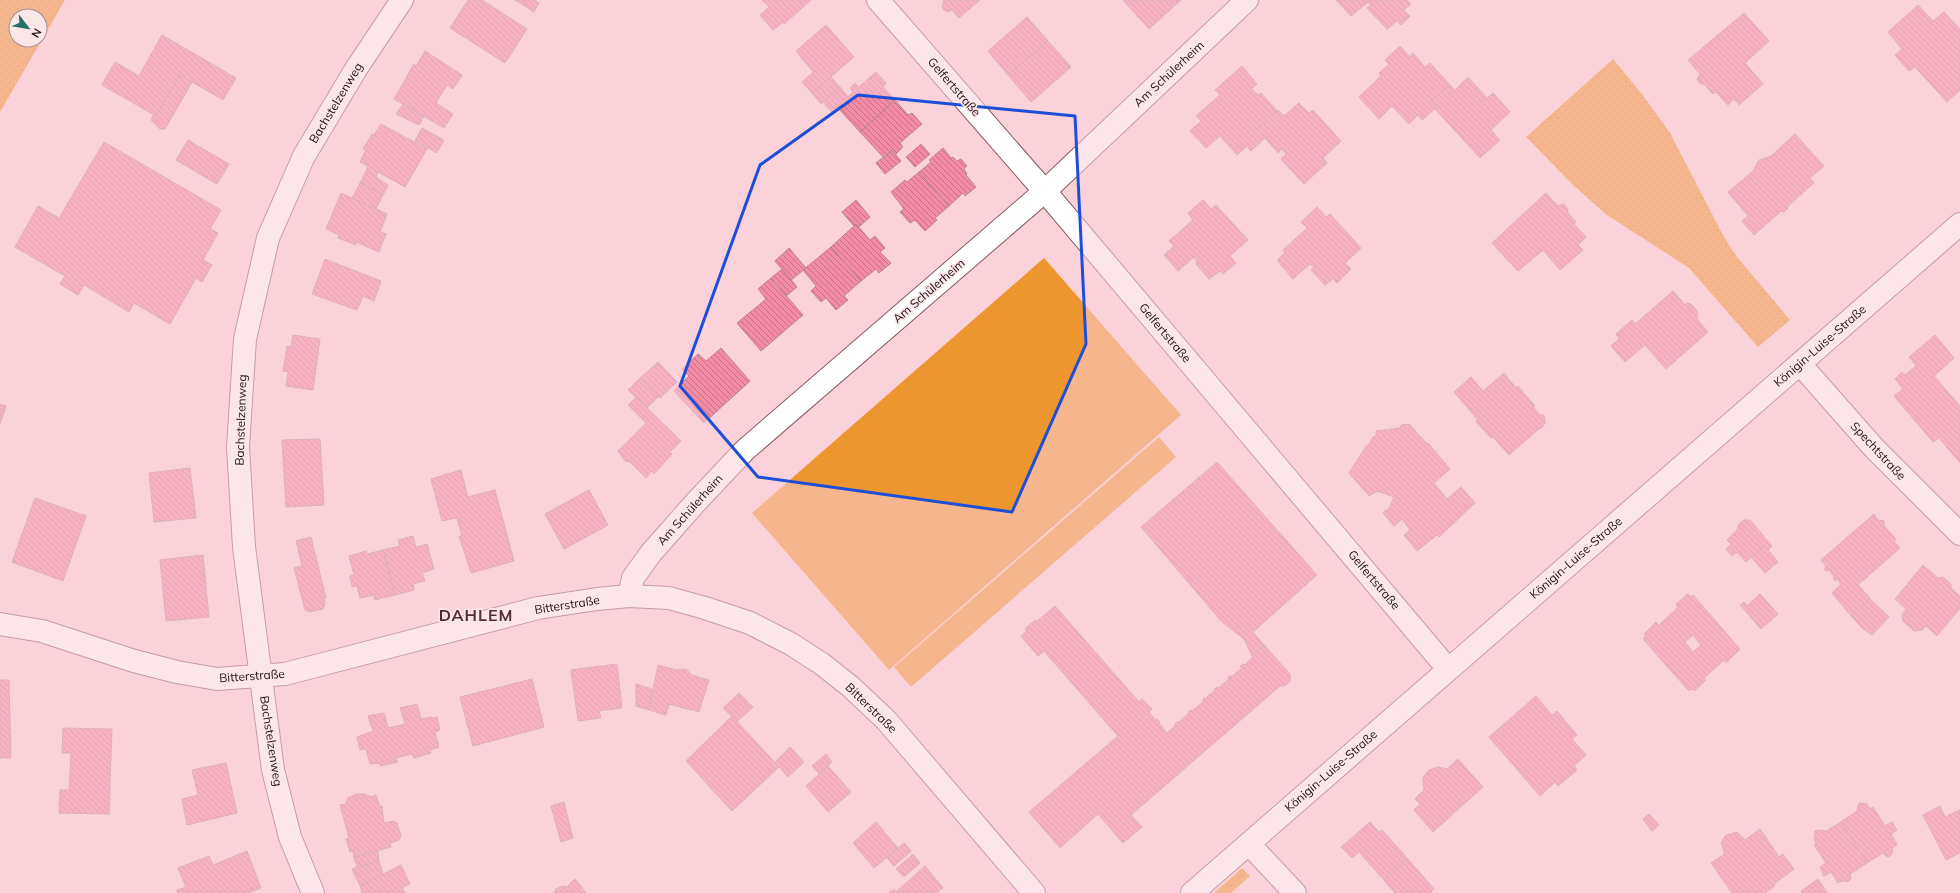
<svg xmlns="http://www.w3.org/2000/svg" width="1960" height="893" font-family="Mulish,sans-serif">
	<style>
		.grass { fill: url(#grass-tufts) }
		.park { fill: url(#park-dots); fill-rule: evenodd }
		.pitch { fill: #ed962f }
		.building { fill: url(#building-back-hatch); stroke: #b98892; fill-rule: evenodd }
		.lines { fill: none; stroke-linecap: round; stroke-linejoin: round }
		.minor-casing { stroke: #885b64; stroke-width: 24 }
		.secondary-casing { stroke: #885b64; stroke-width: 24 }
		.minor { stroke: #fff; stroke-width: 22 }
		.secondary { stroke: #fff; stroke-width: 22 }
		.marked { fill: none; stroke: #1d4ed8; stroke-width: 3; stroke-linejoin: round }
		.labels { text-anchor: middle; stroke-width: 3.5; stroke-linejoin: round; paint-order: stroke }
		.street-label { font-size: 12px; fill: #221014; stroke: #fbe6ea }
		.district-label { font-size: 16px; font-weight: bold; letter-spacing: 1px; fill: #532b35; stroke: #fbe6ea }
	</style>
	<defs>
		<pattern id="grass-tufts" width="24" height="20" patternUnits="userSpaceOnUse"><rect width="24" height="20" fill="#ed962f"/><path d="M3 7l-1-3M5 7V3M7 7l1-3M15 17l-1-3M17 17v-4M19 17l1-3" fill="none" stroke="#cb8029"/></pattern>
		<pattern id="park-dots" width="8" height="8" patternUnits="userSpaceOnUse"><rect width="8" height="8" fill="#ed962f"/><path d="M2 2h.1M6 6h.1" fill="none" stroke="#cb8029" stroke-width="1.8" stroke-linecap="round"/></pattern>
		<pattern id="building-back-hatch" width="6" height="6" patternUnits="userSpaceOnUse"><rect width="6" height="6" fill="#f48ba4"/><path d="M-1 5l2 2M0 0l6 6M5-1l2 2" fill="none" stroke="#c57084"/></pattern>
	</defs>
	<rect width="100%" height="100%" fill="#fcd2da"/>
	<path class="grass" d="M1242,868L1250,876L1231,893H1214Z"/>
	<path class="park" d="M0,0H65L0,112ZM16,16H40V40H16Z
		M1613,59L1642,94L1670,133L1724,237L1737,257L1790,320L1758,347L1689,268L1607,215L1574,186L1526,137Z"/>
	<path class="pitch" d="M1044,258L1181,415L889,670L752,513Z
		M1159,437L1176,457L911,687L894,667Z"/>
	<path class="building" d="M468,0H482L527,29L505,63L450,28Z
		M515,0H534L539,3L534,12Z
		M762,0H811L784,24L783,22L773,30L760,15L769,7Z
		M943,0H980L959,18L952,10L947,12L943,9L942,5L944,2Z
		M1123,0H1181L1149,29Z
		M1336,0H1407L1411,4L1404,10L1410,16L1401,25L1397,21L1387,29L1367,8L1371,5L1368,2L1351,16Z
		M1918,5L1933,21L1944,12L1960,29V90L1947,102L1915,67L1909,71L1895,55L1902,49L1888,32Z
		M1744,13L1769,41L1745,63L1763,84L1739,105L1734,99L1728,105L1716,92L1713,94L1704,84H1701L1697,80L1700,74L1688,60Z
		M1027,17L1048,41L1008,75L988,51Z
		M826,25L854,57L812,93L802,82L813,72L796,51Z
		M162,35L236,78L223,100L180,75L156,116L102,85L115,62L139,76Z
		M1048,41L1071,67L1031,102L1008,75Z
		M1400,46L1410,57L1413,53L1425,67L1430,63L1450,85L1431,101L1437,107L1422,120L1418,115L1409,124L1392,106L1379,119L1359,97L1381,76L1379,73L1389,64L1385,60Z
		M425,51L462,75L453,89L447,85L436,103L453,114L444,128L394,99L414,64L416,66Z
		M1242,66L1257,84L1252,89L1258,95L1261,93L1277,111L1257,129L1265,138L1251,151L1247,146L1237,155L1220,136L1206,148L1190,131L1201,121L1196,116L1220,95L1215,90Z
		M876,72L886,83L883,87L895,100L860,132L837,107L853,92L850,88L855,83L859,87Z
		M180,75L192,82L165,129H160L151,120L153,115L156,116Z
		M831,77L840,87L821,104L812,93Z
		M1468,77L1487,98L1493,93L1510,112L1491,130L1500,140L1480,158L1435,109L1437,107L1431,101L1450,85L1455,90Z
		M840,87L848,97L832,112L823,102Z
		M895,100L908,115L912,113L922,124L900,143L903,147L896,154L892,150L884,158L860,132Z
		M1299,103L1309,113L1313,110L1341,141L1323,158L1327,163L1304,184L1281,159L1286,154L1282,149L1278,153L1257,129L1278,110L1284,116Z
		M403,104L424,116L419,125L396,114Z
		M381,124L427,149L405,187L378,172L376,177L366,171L368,166L360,162L366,150L363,149L372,134L374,135Z
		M422,128L444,140L437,153L415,141Z
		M1795,134L1824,166L1810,178L1814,183L1788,206V208L1784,212L1781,211L1754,235L1742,221L1748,216L1728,192L1753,171L1759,160L1771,156Z
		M188,140L229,164L217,184L176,160Z
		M104,142L221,210L210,229L218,233L203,260L212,265L202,282L196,278L170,324L134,303L129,312L84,285L78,295L60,284L65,276L15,247L38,206L59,218Z
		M921,144L930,154L915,167L906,157Z
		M943,148L951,158L953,157L957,161L961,159L967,166L964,169L967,174L966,175L976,187L965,196L963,193L949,206L919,172L931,162L929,160Z
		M892,150L901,161L885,174L876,163Z
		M366,171L388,185L383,195L360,183Z
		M919,172L949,206L935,218L937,220L925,231L915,220L910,223L900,212L904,209L891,192L905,180L907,182Z
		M360,183L383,195L376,209L352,198Z
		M341,193L387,214L380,232L386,234L379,252L356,242V245L338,238L339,235L326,229Z
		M1546,193L1558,206L1564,204L1568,209L1567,212L1576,222L1574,224L1586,237L1578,245L1583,250L1560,270L1543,250L1518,271L1492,243Z
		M856,200L870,217L859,227L856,224L854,226L842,212Z
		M1203,200L1211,209L1216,205L1248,240L1230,256L1236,263L1223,274L1220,271L1209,279L1196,264L1197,261L1194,257L1178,271L1164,255L1174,246L1169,241L1193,220L1188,213Z
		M1317,207L1326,217L1330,214L1361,248L1345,263L1351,269L1337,283L1333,279L1325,285L1311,270L1314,267L1310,264L1293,279L1277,260L1285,253L1283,250L1307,228L1301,222Z
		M856,224L870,240L875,236L885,248L880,252L891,263L879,273L876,269L861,281L831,247Z
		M831,247L861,281L844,296L848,300L836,310L826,298L821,302L811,291L816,286L803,270Z
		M789,248L806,268L791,280L775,261Z
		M325,259L381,281L374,301L363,296L357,310L312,294Z
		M782,269L797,287L786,296L771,278Z
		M771,278L803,315L761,351L737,323L766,299L758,289Z
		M1673,291L1685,305L1687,303L1691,304L1698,312L1697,319L1708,332L1666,369L1645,345L1625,362L1611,346L1619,339L1616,334L1632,320L1635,324Z
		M293,335L320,339L313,390L286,386L288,372L283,371L287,346L291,347Z
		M1935,335L1954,358L1934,376L1960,406V463L1939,438L1933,442L1894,396L1903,389L1895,379L1902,372L1905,375L1916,366L1909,357Z
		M721,348L750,381L704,423L674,391L689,376L682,369L698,354L706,361Z
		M658,362L677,382L660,398L640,378Z
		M1504,373L1516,388L1518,386L1535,406L1533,407L1540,415H1544L1545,423L1542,428H1540L1509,455L1493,437L1491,438L1476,422L1478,420L1454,392L1471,377L1483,391Z
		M640,378L658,397L647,408L628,390Z
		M636,397L681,441L670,452L672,454L654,474L652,471L646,478L630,462L625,461L618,451L646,423L628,405Z
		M0,404L6,406L0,424Z
		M1409,424L1427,444L1428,443L1450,469L1434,483L1447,499L1461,487L1475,503L1439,537L1437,535L1417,551L1404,535L1410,530L1402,519L1394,526L1383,513L1389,508L1394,497L1377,491L1369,496L1349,473L1366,446H1368L1373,437L1376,436V431L1400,428L1401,425Z
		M320,439L324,505L286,507L282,440Z
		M1217,462L1317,575L1253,632L1264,645L1252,656L1244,639L1222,622L1141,527Z
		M190,468L196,518L154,522L149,473Z
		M461,470L468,497L495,490L514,561L471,573L459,536H462L457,518L442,521L431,479Z
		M589,490L608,525L564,549L545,514Z
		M35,498L86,516L63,581L12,562Z
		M1874,514L1878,520L1884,521V526L1896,539L1894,541L1900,548L1858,585L1870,598L1852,617L1832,593L1841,584L1837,579L1835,581L1833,578L1834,576L1829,570L1826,571L1824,569L1826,566L1821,560Z
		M1744,520H1750L1772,546L1768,550L1765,546L1746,562L1737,552L1732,556L1726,549L1731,544L1727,540L1737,530L1739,524Z
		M413,536L416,547L427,544L434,569L422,573L425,581L413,584L414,590L395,595L383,550L400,546L398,540Z
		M311,537L326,598L324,599L325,604L323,609L310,612L305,610L294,568L302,566L296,541Z
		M1765,546L1778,562L1765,573L1752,558Z
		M383,550L395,595L375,600L374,595L360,598L357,586L352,587L350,576L354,575L349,556L366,551L367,554Z
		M203,555L209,617L166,621L160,560Z
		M1923,565L1938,578L1943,577L1951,584V588L1960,596V608L1937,636L1926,626L1922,630L1914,631L1903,621L1902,615L1906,609L1895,599Z
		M1688,594L1691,597L1693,595L1740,649L1726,663L1724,660L1704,678L1706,680L1694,691L1692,689L1689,691L1643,639L1646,636L1644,634L1656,622L1659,625L1678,607L1676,604ZM1693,635L1701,645L1693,652L1685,642Z
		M1760,594L1778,614L1761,629L1740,605L1744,602L1747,606Z
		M1870,599L1889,617L1872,635L1862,628L1852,617Z
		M1055,606L1139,702L1142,699L1152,709L1149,712L1156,721L1157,719L1160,722L1159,723L1167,733L1176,725L1175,724L1178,721L1179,722L1189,713L1188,712L1191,710L1192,711L1203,702L1204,698L1205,699L1215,690L1214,689L1217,687L1218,688L1229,679L1228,678L1230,675L1231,677L1242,668L1240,666L1244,664L1245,665L1264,645L1290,674V681L1286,685L1280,686L1131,815L1142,827L1123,843L1098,814L1060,848L1029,812L1118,736L1044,651L1038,656L1021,636L1027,631L1025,629L1035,620L1036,622Z
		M617,664L622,708L599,711L601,718L578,721L571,670Z
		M658,665L676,670L686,669L692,675L709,680L699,712L669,704L666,715L649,710Z
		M532,679L544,727L473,746L460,697Z
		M0,680H9L11,758H0Z
		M636,684L652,689L649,710L636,706Z
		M739,693L753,707L737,722L723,708Z
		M1536,696L1552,715L1557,711L1577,735L1572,739L1586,755L1574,766L1577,770L1558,786L1555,782L1540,796L1489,737Z
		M417,704L421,719L431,717L432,718L437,717L440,730L435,732L439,747L430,750L431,753L414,758L412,754L396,758L398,762L380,766V763L370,764L366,749L360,750L357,737L373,731L368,716L384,713L388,728L405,724L400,708Z
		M732,716L779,767L732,811L686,761Z
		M63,728L112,729L109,814L59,813L60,790H69L71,753H62Z
		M790,747L804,762L788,777L775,762Z
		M826,754L832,762L819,774L812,766Z
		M1458,759L1483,787L1433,832L1414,810L1420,804L1415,799L1424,790L1423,778L1429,770L1438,767L1447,769Z
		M226,763L237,813L187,825L182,799L198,795L192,770Z
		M828,766L851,792L828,812L806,786Z
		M356,794H365L371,797L376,795L380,807L382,806L384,823L393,821L397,823L401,836L399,840L390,843L391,847L354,857L353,851L350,852L346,839L349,838L340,805L345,804L348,798Z
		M564,802L573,838L561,842L551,806Z
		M1860,803L1867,804L1870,809L1873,807L1885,826L1892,822L1897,830L1891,834L1897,845L1892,848L1893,852L1889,857L1886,856L1883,853L1867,863L1841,822L1857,811L1858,805Z
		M1940,806L1945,817L1960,810V853L1946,860L1923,815Z
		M1649,814L1659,825L1652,831L1643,819Z
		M876,822L898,848L874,868L853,843Z
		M1370,822L1379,832L1382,830L1408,859L1384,880L1359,852L1352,858L1341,847Z
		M1841,822L1867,863L1850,874L1851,879L1848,882L1842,881L1838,883L1831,872L1824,876L1820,867L1826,863L1814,845L1816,843L1814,839L1815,831L1818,830L1826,831Z
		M1760,829L1779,857L1783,854L1794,869L1774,884L1775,886L1765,893H1732L1711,863L1725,854L1721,843L1726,835L1737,832L1745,840Z
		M904,843L911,851L894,866L887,858Z
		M247,851L261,888L248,893H178L177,890L186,887L178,868L209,856L213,865Z
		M378,851L379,861L357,867L354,857Z
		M913,854L920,863L904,877L896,869Z
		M1408,859L1434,889L1431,891L1432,893H1395L1384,880Z
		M379,861L383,874L360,886L352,869Z
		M401,865L410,884L402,888L405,893H362L360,886Z
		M925,866L943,888L936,893H889L894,889L896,892Z
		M575,879L586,893H555V890L562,886L567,887Z
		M1818,879L1827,893H1802L1801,891Z"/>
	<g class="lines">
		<g class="minor-casing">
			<path id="minor" d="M878,0L1054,202L1448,669
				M1800,364L1874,448L1960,534
				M629,596L633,578L651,553L696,502L745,450L1045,191L1247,0
				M0,624L42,631L134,661L177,672L217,679L285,674L538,608L597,599L629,596L669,598L705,608L750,623L791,644L822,664L851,687L886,720L1034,893
				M1249,844L1295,893
				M313,893L290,837L273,770L244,547L238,447L245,339L268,238L304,156L356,69L402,0"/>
		</g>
		<g class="secondary-casing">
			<path id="secondary" d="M1192,893L1960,224"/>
		</g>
		<use href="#minor" class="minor"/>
		<use href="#secondary" class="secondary"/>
	</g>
	<path d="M0 0H1960V893H0ZM858,95L1075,116L1086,344L1012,512L758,477L680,386L760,165Z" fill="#fcd2da" fill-opacity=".55" fill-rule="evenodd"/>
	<path class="marked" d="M858,95L1075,116L1086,344L1012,512L758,477L680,386L760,165Z"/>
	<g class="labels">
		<g class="street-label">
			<text transform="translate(1169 74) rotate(-43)" y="4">Am Schülerheim</text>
			<text transform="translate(954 87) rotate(49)" y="4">Gelfertstraße</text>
			<text transform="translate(336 103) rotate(-59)" y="4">Bachstelzenweg</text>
			<text transform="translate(929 291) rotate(-41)" y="4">Am Schülerheim</text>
			<text transform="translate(1165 333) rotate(50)" y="4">Gelfertstraße</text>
			<text transform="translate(1820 346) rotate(-41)" y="4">Königin-Luise-Straße</text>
			<text transform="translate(241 420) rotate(-88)" y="4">Bachstelzenweg</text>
			<text transform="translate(1878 451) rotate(47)" y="4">Spechtstraße</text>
			<text transform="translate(690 510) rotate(-48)" y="4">Am Schülerheim</text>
			<text transform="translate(1576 558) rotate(-41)" y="4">Königin-Luise-Straße</text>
			<text transform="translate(1374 580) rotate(50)" y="4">Gelfertstraße</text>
			<text transform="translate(567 605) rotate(-9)" y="4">Bitterstraße</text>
			<text transform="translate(252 676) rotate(-4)" y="4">Bitterstraße</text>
			<text transform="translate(871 708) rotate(44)" y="4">Bitterstraße</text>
			<text transform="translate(271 741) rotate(81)" y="4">Bachstelzenweg</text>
			<text transform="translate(1331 771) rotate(-41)" y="4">Königin-Luise-Straße</text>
		</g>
		<g class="district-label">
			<text x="476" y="621">DAHLEM</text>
		</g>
	</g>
	<g transform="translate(28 28) rotate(121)"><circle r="19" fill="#fbe6ea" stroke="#a49094"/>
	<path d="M0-3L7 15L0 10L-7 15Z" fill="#266f67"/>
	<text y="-6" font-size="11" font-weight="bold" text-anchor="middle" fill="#221014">N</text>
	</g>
</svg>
